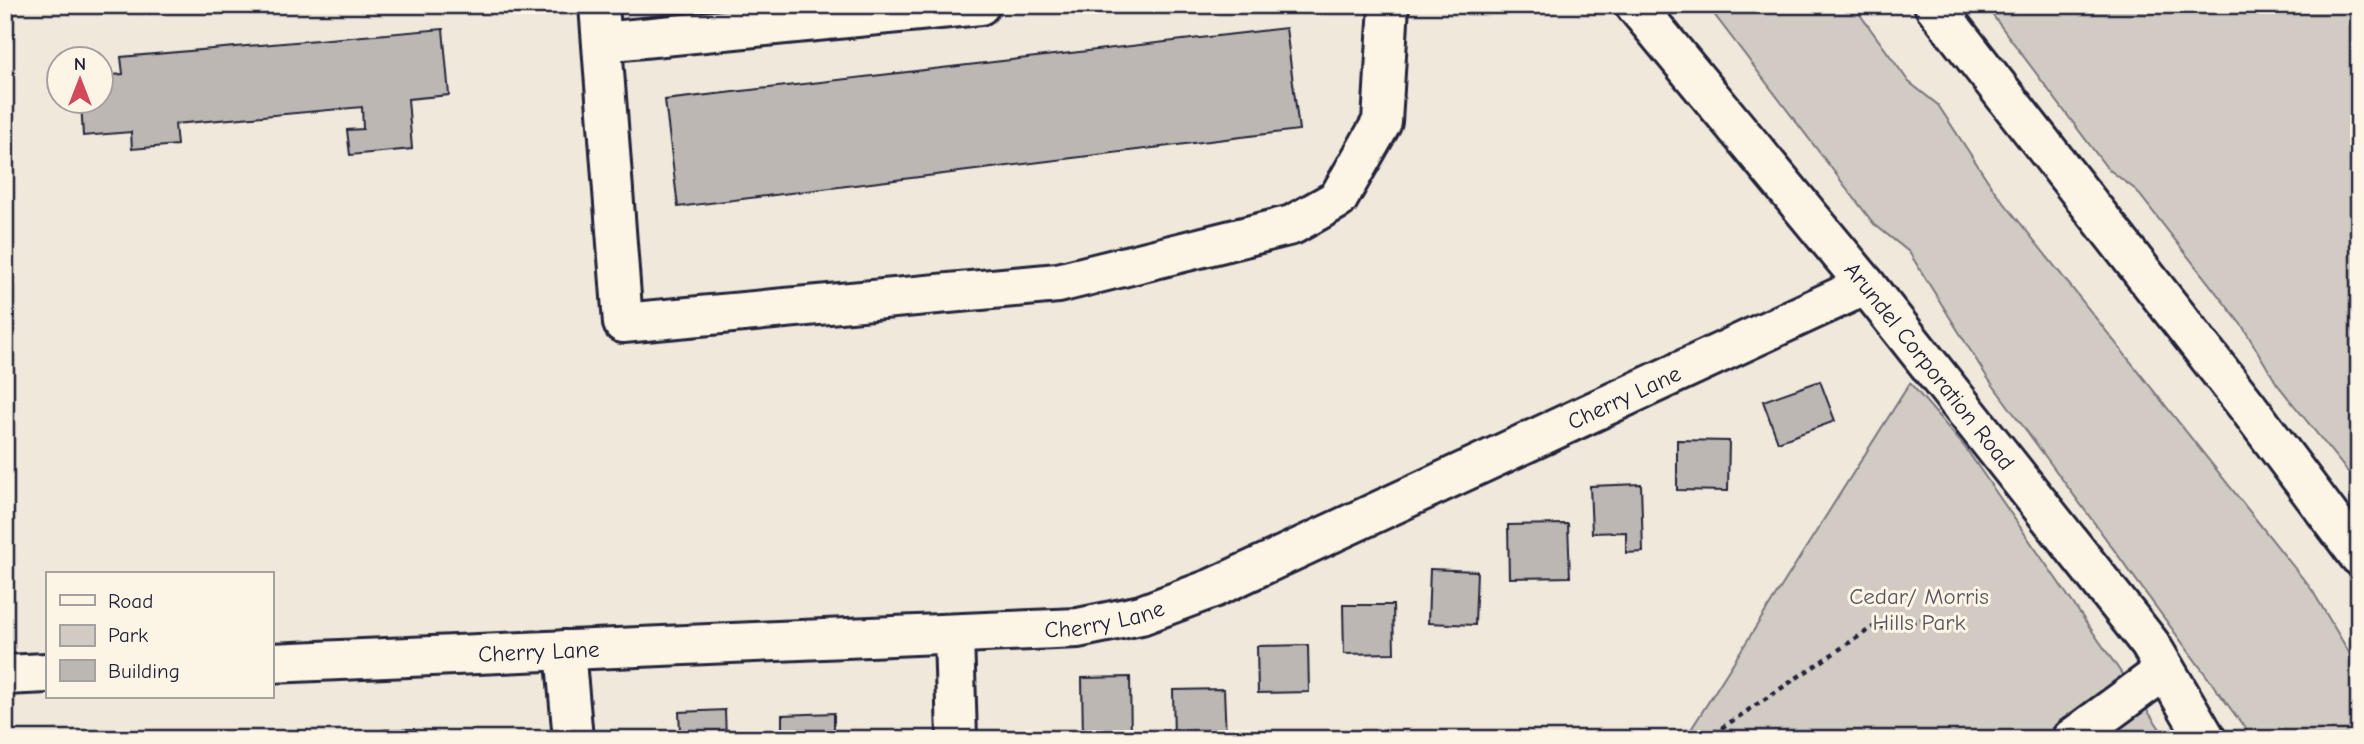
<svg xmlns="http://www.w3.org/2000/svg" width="2364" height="744" font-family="'Comic Neue',sans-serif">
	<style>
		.green { fill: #d1cbc3; stroke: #7a767f; stroke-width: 2 }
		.building { fill: #bcb7b3; stroke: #22223b; stroke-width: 2 }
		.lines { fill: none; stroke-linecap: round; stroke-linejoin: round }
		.minor-casing { stroke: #22223b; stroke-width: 44 }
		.highway-casing { stroke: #22223b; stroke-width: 44 }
		.path { stroke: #22223b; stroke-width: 4.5; stroke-dasharray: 5 5; stroke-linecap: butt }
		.minor { stroke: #fcf5e5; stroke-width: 38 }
		.highway { stroke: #fcf5e5; stroke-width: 38 }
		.labels { text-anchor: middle; stroke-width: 6; stroke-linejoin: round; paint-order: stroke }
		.street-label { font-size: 23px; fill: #22223b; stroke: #fcf5e5 }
		.park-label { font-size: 23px; fill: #575564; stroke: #fcf5e5 }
	</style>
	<rect width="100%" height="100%" fill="#efe8db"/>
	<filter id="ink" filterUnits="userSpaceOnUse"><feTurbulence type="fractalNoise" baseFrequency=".0143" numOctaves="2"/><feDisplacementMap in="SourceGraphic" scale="14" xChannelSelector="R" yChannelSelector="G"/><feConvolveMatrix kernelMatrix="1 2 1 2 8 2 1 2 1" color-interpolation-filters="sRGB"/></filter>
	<g filter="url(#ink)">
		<path class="green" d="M1707,5H1853L1909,82L1938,105L1994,190L2312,590L2359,669V739H2253L1987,377L1909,252L1874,224Z
			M1985,5H2359V486L2277,384L2243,327L2136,190L2107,168Z
			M1910,383L1964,446L2167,739H1685Z"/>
		<path class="building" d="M1286,28L1299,130L678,207L665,100Z
			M443,29L449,95L408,99L412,149L350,155L347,130L363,129L362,107L175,124L177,145L132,149L131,132L83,136L81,102H102V76L123,74L121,57Z
			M1820,381L1835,421L1778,442L1763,401Z
			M1677,440L1729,441L1728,491L1677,490Z
			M1641,484L1643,552L1626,553V532L1592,533L1590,486Z
			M1568,524L1570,577L1509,578L1508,525Z
			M1430,569L1477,571L1475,625L1428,623Z
			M1343,605H1393L1394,653L1344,654Z
			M1308,645L1309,692L1258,693L1257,646Z
			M1130,677L1131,739H1083L1082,678Z
			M1224,689L1226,739H1174L1173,690Z
			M725,710L726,739H624V734L680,731L679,712Z
			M834,713V739H782V715Z
			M414,729V739H384L383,730Z"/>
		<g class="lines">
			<g class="minor-casing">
				<g id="minor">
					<path d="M599,5L623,323L1058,283L1292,225L1338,199L1382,122L1389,5"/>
					<path id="s1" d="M1635,5L1866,285L2150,644L2206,739"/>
					<path d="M602,42L980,5"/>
					<path d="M954,635L957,739"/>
					<path d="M565,650L573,739"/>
					<path id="s2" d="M271,663L1078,628L1141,615L1213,588L1866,285"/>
					<path d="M5,675L47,673"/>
					<path d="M2071,739L2165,670"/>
				</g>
			</g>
			<g class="highway-casing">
				<path id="highway" d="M1934,5L2247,406L2359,556"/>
			</g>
			<path class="path" d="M1705,739L1873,627H1892L1939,615"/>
			<use href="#minor" class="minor"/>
			<use href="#highway" class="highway"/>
		</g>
	</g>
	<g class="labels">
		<g class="street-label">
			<text dy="8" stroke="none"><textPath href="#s1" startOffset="466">Arundel Corporation Road</textPath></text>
			<text dy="8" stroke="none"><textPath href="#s2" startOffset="1402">Cherry Lane</textPath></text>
			<text dy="8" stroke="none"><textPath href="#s2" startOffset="835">Cherry Lane</textPath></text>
			<text dy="8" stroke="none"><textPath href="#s2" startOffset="268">Cherry Lane</textPath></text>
		</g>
		<g class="park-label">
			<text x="1919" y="604">Cedar/ Morris<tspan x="1919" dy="26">Hills Park</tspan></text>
		</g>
	</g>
	<rect width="2364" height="744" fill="none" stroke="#fcf5e5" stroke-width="28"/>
	<rect x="14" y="14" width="2336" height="716" fill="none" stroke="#22223b" stroke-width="2.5" filter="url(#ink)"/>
	<rect x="46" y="572" width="228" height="126" fill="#fcf5e5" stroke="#a5a1a1" stroke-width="2"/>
	<rect x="60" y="595" width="35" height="10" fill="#fcf5e5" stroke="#a5a1a1" stroke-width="2"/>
	<text x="108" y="608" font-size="21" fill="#22223b">Road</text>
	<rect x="60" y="625" width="35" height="21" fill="#d1cbc3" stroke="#a5a1a1" stroke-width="2"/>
	<text x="108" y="642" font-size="21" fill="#22223b">Park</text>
	<rect x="60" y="660" width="35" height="21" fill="#bcb7b3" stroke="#a5a1a1" stroke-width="2"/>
	<text x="108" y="678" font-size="21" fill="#22223b">Building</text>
	<g transform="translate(80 80)"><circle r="33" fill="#fcf5e5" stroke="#a5a1a1" stroke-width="2"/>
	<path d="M0-5L12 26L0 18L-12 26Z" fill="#d1495b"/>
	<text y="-10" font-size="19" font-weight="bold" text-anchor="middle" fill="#22223b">N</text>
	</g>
</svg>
